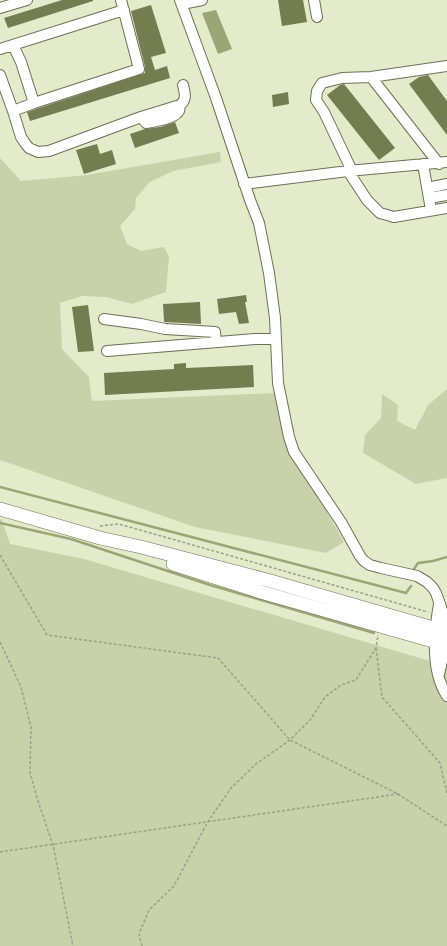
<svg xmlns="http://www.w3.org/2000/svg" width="447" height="946" font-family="'PT Sans',sans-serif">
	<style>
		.green { fill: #c9d1aa }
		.water { fill: #9ca576 }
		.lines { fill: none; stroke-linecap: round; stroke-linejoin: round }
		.stream { stroke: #9ca576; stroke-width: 2.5 }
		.building { fill: #747d4f }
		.minor-casing { stroke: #6b7155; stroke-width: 12 }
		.major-casing { stroke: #6b7155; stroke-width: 14 }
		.path { stroke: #9aa088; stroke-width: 1.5; stroke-dasharray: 3 2; stroke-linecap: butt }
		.minor { stroke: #fff; stroke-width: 10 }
		.major { stroke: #fff; stroke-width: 13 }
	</style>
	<rect width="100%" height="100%" fill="#e4ebcb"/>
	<path class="green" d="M220,152L221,162L173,171L150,182L136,198L135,209L120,226L127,244L141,251L164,247L169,257L166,292L132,304L106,297L82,296L60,303L62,349L89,377L92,401L274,393L290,455L316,493L344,542L326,553L195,527L0,460V158L21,181L87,175Z
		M447,389V478L416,484L363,453L365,435L381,418L382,394L398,405L397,421L415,430L428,405Z
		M0,519L2,520L10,544L84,559L447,666V946H0Z"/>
	<path class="water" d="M216,10L232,49L218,54L202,13Z"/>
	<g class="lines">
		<path class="stream" d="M0,487L406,593L411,586
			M0,523L71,539L210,585L374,633
			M414,569L418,563L433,561L447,557"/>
	</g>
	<path class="building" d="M62,0H93V1L8,28L4,18Z
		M278,0H303L307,22L282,26Z
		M151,5L166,53L151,57L155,70L167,66L170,78L30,121L27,112L145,73V67L131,11Z
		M428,75L447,101V135L409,84L419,77Z
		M344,84L395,148L379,160L327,95L340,85Z
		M288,92L289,104L273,107L272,95Z
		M175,122L179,133L135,148L130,134L145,129L160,127Z
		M97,144L100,154L112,150L116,164L84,174L76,150Z
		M246,295L247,302H245L249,323L239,324L236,312L219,314L217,299Z
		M200,302L201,324L164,322L163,304Z
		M88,305L94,351L78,352L72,307Z
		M186,363V368L253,365L254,387L105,395L104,373L174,369V364Z"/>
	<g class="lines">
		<g class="minor-casing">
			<path id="minor" d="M180,0L216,98L250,200L259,223L269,273L275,318L278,383L289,437L294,452L341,522L360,556L364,561L370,565L381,568L417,576L427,582L433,588L436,593L442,610L444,623L443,657L439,674
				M314,0L317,17
				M182,4L202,0
				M0,8L27,0
				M13,45L21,62L34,103
				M0,49L124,10
				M0,75L13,111L21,137L25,143L29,148L38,152L49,151L141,117L180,105C187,100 185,93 183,85
				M371,77L439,164
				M13,111L34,103L139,69L121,0
				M141,117L146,123C153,122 176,118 179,111C180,109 179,107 180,105
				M423,164L431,210
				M348,171L367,200L380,213L394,217L447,208
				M352,171L324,112L316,100L317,91L322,83L342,78L371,77L447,66
				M244,184L348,171L447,162
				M427,188L447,184
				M429,198L447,195
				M104,319L141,324L165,329L215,332L216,342
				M107,351L255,339H276
				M439,604C434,632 431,672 447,696"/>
		</g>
		<g class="major-casing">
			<path id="major" d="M0,509L100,538L141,547L267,580L447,632
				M173,564L264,593L447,645"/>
		</g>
		<path class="path" d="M100,526L118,524L126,526L428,612
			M0,555L47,635L218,658L290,740L398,794L447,826
			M0,642L21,687L31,727L30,772L37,798L53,845L73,946
			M376,648L382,697L440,763L447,794
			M0,852L398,794
			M142,946L139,934L149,910L174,886L207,823L231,788L256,764L290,740L310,720L325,697L341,685L356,680L376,648L378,635"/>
		<use href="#minor" class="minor"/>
		<use href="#major" class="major"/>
	</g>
</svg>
